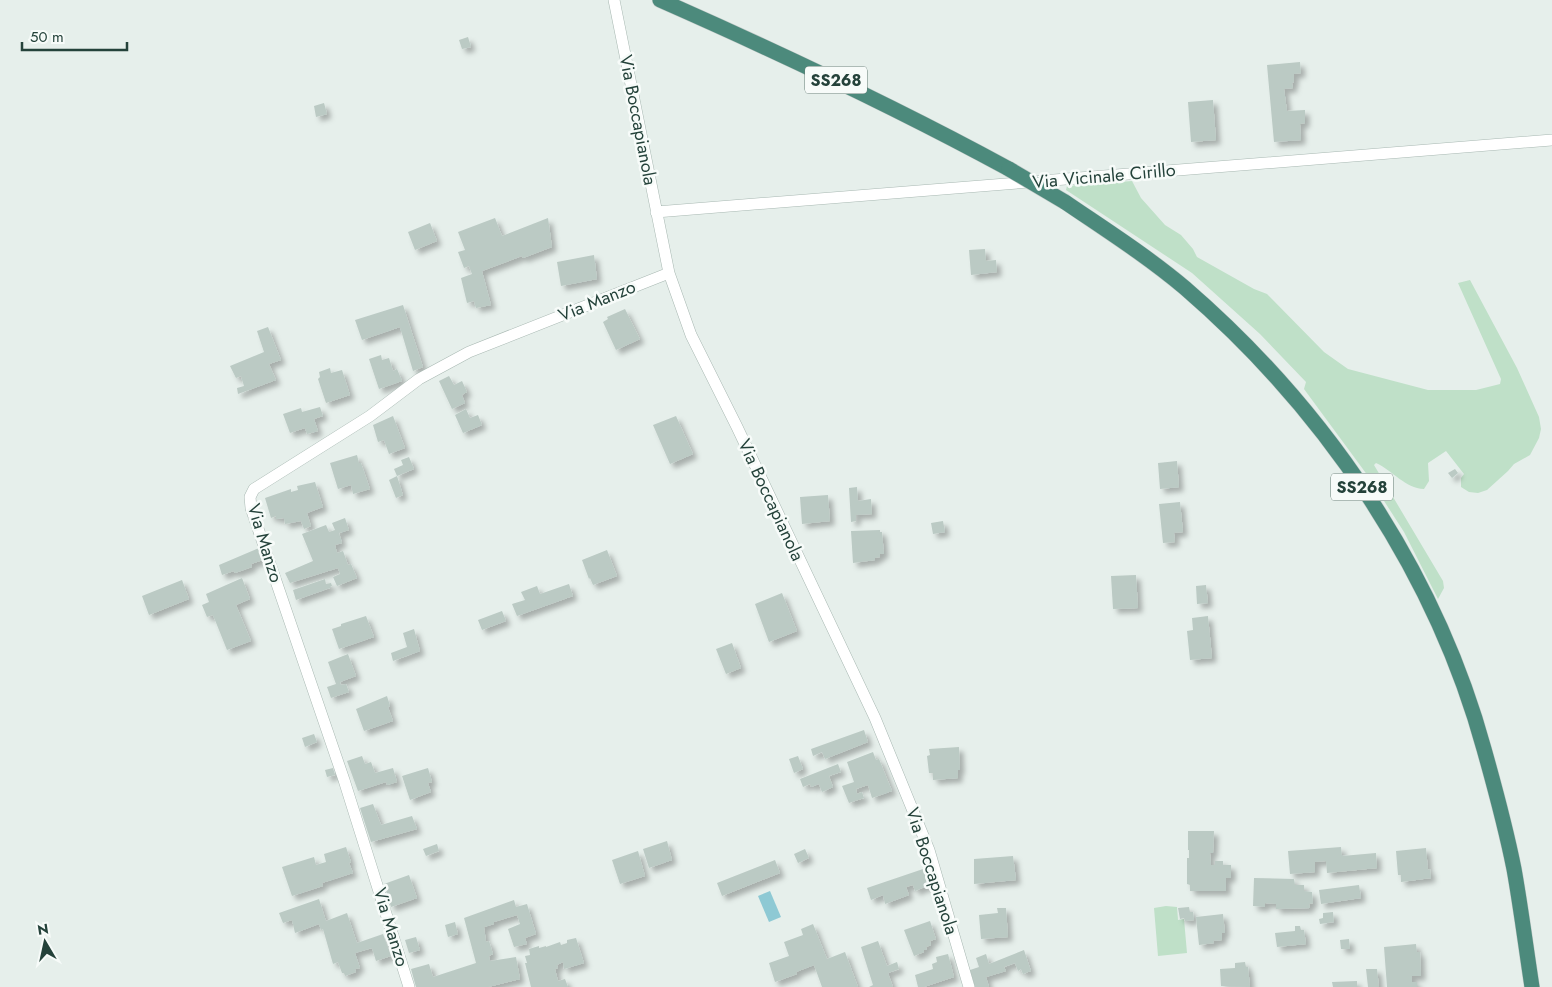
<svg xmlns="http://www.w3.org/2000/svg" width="1552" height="987" font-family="Jost,sans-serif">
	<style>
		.green { fill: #bfe0c8 }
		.water { fill: #8ec9d4 }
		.building { fill: #bbcac4; filter: url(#shadow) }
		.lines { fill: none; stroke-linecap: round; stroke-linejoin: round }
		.minor-casing { stroke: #a8b8b2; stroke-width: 12 }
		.trunk-casing { stroke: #c2cac8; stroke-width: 16 }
		.minor { stroke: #fff; stroke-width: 11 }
		.trunk { stroke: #4c8a7c; stroke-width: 15 }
		.trunk-bridge-casing { stroke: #c2cac8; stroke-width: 16; stroke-linecap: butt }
		.trunk-bridge { stroke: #4c8a7c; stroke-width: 15 }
		.labels { text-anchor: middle; stroke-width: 5; stroke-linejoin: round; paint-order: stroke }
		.shield { fill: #f7fbf9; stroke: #637a73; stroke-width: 1 }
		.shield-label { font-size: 16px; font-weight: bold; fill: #24423a }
		.street-label { font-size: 18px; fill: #24423a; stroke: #f7fbf9 }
	</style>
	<defs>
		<filter id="shadow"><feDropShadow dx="4.5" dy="4.5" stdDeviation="2.5" flood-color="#0004"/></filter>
	</defs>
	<rect width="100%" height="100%" fill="#e6efeb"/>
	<path class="green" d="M1132,181L1141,198L1165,225L1181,235L1193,249L1197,257L1254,289L1267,294L1324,352L1348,369L1428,390H1476L1500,384L1501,379L1458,283L1470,280L1517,368L1539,417L1541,429L1539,438L1530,455L1514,464L1508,471L1487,490L1478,493L1469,492L1461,487V478L1464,474L1446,451L1428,463L1429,481L1424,489C1405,488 1393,471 1376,463L1374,465L1443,581L1444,588L1438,599L1404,532L1368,476L1304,389L1306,382L1260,334L1192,273L1066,190L1067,186Z
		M1166,906L1177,907L1178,920L1184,919L1187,953L1158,956L1154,908Z"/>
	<path class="water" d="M770,891L781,917L769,922L758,896Z"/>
	<path class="building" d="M468,37L471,47L462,49L459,40Z
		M1300,62L1301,73L1294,74V82L1292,83L1293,88L1284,89L1287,111L1305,110V123L1300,124L1301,140L1274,142L1267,65Z
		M1213,100L1216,140L1191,142L1188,102Z
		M324,103L327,114L316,117L314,106Z
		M495,218L502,236L548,218L552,247L523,258L522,256L482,271L491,305L476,308L474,301L467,303L461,278L472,274L469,266L464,268L458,252L465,250L458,232Z
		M430,223L437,241L415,250L408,232Z
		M985,249L986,261L996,260L997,272L971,275L969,250Z
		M594,255L597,279L561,286L557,262Z
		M403,305L423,367L413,371L400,327L362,340L355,320Z
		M625,309L640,339L616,350L603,322L608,319L607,317Z
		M268,327L281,360L269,364L276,380L238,394L237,388L244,386L241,376L236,378L230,366L264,352L257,331Z
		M381,355L382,360L389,358L393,371L397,369L402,381L379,389L369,359Z
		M330,368L331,373L342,370L350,395L326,403L318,379L320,377L319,372Z
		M449,376L454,385L462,381L467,392L462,395L465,403L452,409L439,381Z
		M320,407L323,416L314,419L318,431L307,434L305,428L290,433L283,414L301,408L302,412Z
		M466,409L470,418L478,415L482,425L463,433L455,415Z
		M393,416L405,448L389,454L384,440L378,442L373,425Z
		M676,416L693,454L670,464L653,425Z
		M357,455L359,463H361L370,489L353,494L351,485L338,489L330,463Z
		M409,457L414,469L397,476L394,469L403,465L401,460Z
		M1177,461L1179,487L1160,489L1158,463Z
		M1455,469L1458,473L1452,478L1448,473Z
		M397,476L403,495L396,498L389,480Z
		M315,482L323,507L307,513L311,526L304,529L301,521L285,524L284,518L276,519V516L271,518L265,498L291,489V492L298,490L297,486Z
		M857,487L858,501L871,499L872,514L856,515V521L851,522L849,488Z
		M828,495L830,521L802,524L800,497Z
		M1180,502L1183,532L1174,533L1175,542L1163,543L1159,504Z
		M345,518L349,530L339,533L342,543L335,545L337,553L343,551L348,565L351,564L357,578L337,586L333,577L340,574L338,568L290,583L285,573L313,561L302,534L326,525L329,532L335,530L332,523Z
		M943,521L945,532L933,534L931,523Z
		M880,530V532H882L884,554H880V557L875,558V560L853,563L851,531Z
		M259,548L263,560L251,564L252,567L235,573L234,571L222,575L219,565Z
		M607,550L617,576L593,585L590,578L589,579L582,560Z
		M1136,575L1138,608L1113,609L1111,576Z
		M242,578L250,599L236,605L251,641L227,650L213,615L207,617L202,605L209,602L206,594Z
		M325,579L326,584L331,583L332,586L330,587V588L296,600L293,590Z
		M182,580L189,599L149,615L142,596Z
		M569,584L573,596L517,616L512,604L525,600L521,592L537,586L540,594Z
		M1206,585L1208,603L1197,604L1196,586Z
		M782,593L797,631L769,642L755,604Z
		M502,611L506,621L482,630L478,620Z
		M366,616L374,637L339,649L332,629L341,626V624Z
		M1208,616L1212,658L1190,660L1187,631L1193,630L1192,618Z
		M414,629L420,651L393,661L391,653L407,647L403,633Z
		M732,643L741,668L726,674L716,649Z
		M348,654L356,676L340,682L341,685L346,684L349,692L331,698L327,687L336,684L328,662Z
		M387,696L390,706L388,707L393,721L364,731L356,709Z
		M864,730L868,742L825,759L822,752L813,756L811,749Z
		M314,734L317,742L305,747L302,738Z
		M959,747L960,770H958V778L933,780V773H929L927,756L930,755L929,749Z
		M873,752L876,760L879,759L892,791L872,798L868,785L856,789L857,794L862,792L864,798L849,803L842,786L854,782L847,762Z
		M362,756L365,764L371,762L375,773L393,768L397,782L387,785L386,782L358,791L347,761Z
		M798,756L803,769L794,773L789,759Z
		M838,764L841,772L829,776L833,787L822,792L819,784L811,787L810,784L803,787L800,779Z
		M333,768L335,775L327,777L325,770Z
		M428,768L432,782L428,783L431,792L410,800L402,776Z
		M373,804L381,825L412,816L417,829L371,842L360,808Z
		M1188,831H1214L1213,853H1210L1211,865H1215V861H1223V865H1231V878H1226V891H1190V885L1187,884V858H1189V850H1188Z
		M667,841L672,860L649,868L643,849Z
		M437,844L439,851L426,856L423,849Z
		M346,847L351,862L349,863L353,873L322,883L323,886L292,896L282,867L314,857L316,865L326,862L324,854Z
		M1341,847L1342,856L1376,853L1377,868L1327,873L1326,861L1315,862V872L1290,874L1288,851Z
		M1426,848L1428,870L1430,869L1431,878L1401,882V875H1398L1396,851Z
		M805,849L809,858L798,863L794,854Z
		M638,851L645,876L620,884L612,860Z
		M1013,856L1016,880L974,884V859Z
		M775,860L780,873L722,896L717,883Z
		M926,868L932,884L915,891L913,885L906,887L909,895L885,904L883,895L871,900L867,888Z
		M409,875L417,898L391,907L384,884Z
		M1254,878L1294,879L1295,885H1304V891L1312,892L1313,903L1309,904L1310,908L1276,909V904L1265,903V907L1253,906Z
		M1359,885L1361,898L1321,904L1319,890Z
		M319,899L326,921L347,913L357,943L383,934L391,956L376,961L372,948L355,953L360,968L355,969L356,972L345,976L344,973H342L338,962L333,964L323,929L321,930L319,924L295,933L292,920L283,923L279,913Z
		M514,900L516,907L527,904L536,934L525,938L527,944L514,947L508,929L520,924L517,915L494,922V924L484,927L486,942L489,941L493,954L489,956L490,961L516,957L520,979L488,987H416L411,969L429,964L433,977L476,963L464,918Z
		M1189,907L1190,912H1193L1194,920L1185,921L1184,918L1180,919L1178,908Z
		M997,908H1006L1008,937L981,939L979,915L998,913Z
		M1333,912L1334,922L1320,924L1319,919L1323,918V913Z
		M1223,914L1225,933H1222V940L1213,941L1214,943L1199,945L1196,917Z
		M930,921L936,939L930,941L931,945L926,947L927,950H924V952L914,956L904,930Z
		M455,922L458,934L448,937L445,925Z
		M813,924L827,959L845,952L858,987H822L814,965L796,972L797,974L775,982L769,963L789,956L784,942L803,935L801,929Z
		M1295,926H1300L1301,930H1304L1306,944L1277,947L1275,933L1295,931Z
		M416,937L420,950L409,953L405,940Z
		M576,938L584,963L564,969L563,962L557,965L558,968L555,969L558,981L565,979L568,987H531L525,963H527L525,956L530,955L529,949L539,946V948L546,946V947L560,942L561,945L567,943V940Z
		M1349,939L1350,949H1341L1340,940Z
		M878,941L887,966L897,962L899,969L888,973L893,987H869L873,985L861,947Z
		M1416,944L1417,952H1420L1421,976H1412V982H1417V987H1387L1384,947Z
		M1024,950L1031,971L1023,974L1021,969L1018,971L1015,963L1004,967L1006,971L986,977L989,987H975L970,970L979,967L976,958L986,954L989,964Z
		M948,954L954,977L924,987H918L915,975L933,969L932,964L937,962L936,957Z
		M1245,962L1246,967H1248L1250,987L1221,986L1220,969L1235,968V963Z
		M1366,969H1377L1379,987H1368Z
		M1357,981V987H1333L1332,982Z"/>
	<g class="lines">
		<g class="minor-casing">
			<path id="minor" d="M614,0L669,273L691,335L737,427L875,718L929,850L969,987
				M656,212L1552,140
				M409,987L344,780L251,508L250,497L254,489L370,416L419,379L469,352L669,273"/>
		</g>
		<g class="trunk-casing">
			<path id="trunk" d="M660,0C778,52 895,107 1009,169
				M1065,202C1106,230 1147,256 1185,288C1325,409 1435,570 1484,749C1495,788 1506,829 1514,869C1521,908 1526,948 1532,987"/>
		</g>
		<use href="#minor" class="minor"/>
		<use href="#trunk" class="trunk"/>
		<g class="trunk-bridge-casing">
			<path id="trunk-bridge" d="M1009,169L1065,202"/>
		</g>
		<use href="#trunk-bridge" class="trunk-bridge"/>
	</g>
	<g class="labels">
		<g class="shield">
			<rect x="805" y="66.5" width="62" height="27" rx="4"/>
			<rect x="1331" y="473.5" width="62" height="27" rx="4"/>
		</g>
		<g class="shield-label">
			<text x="836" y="86">SS268</text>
			<text x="1362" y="493">SS268</text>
		</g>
		<g class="street-label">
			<text transform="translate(638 120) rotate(79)" y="6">Via Boccapianola</text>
			<text transform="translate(1104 176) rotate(-5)" y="6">Via Vicinale Cirillo</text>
			<text transform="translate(597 301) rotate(-22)" y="6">Via Manzo</text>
			<text transform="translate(771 500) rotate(65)" y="6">Via Boccapianola</text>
			<text transform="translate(265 543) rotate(73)" y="6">Via Manzo</text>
			<text transform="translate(932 871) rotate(72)" y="6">Via Boccapianola</text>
			<text transform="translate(391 927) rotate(73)" y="6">Via Manzo</text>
		</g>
	</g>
	<g transform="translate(45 942) rotate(351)" stroke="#f7fbf9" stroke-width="4" paint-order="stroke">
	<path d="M0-4L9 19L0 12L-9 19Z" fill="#24423a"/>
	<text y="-8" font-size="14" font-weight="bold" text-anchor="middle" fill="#24423a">N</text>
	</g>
	<path d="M22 42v8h105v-8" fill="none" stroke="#24423a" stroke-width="2.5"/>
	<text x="30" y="42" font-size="15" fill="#24423a" stroke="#f7fbf9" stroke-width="4" paint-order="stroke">50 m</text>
</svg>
